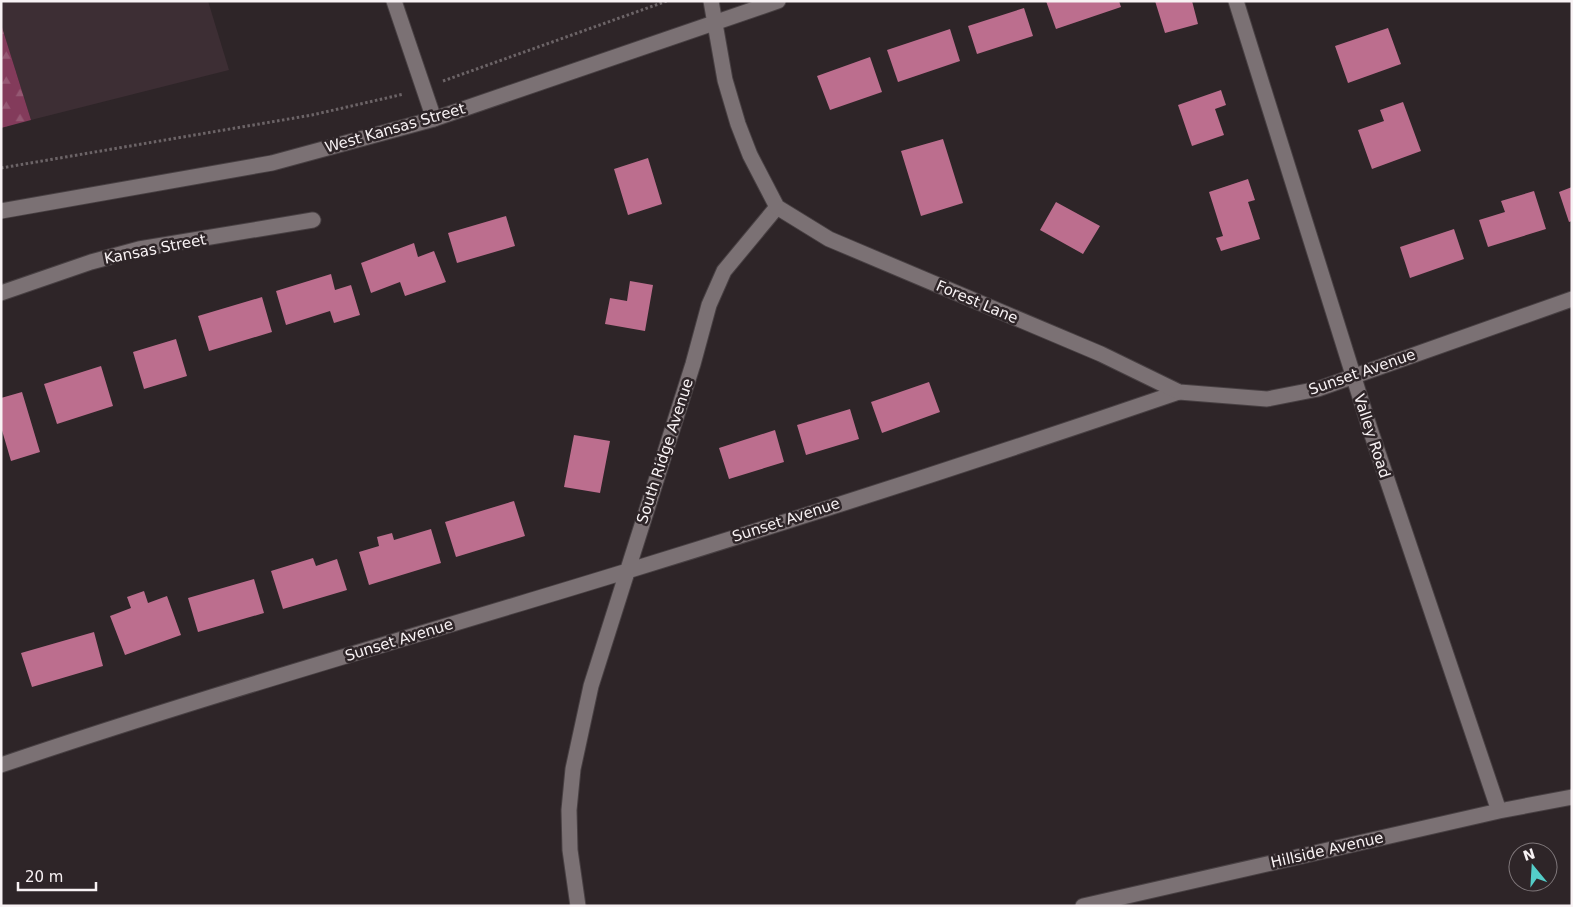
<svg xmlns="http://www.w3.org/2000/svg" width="1573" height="907" font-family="'DejaVu Sans',sans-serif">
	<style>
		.built { fill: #3d2e34 }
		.forest { fill: url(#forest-firs) }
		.building { fill: #bc6e8e }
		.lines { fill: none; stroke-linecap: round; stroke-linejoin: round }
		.street-casing { stroke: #484043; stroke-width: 17 }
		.secondary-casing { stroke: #484043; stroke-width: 17 }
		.path { stroke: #6c6467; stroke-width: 3; stroke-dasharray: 2.5 2.5; stroke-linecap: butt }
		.street { stroke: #7b7174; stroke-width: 15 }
		.secondary { stroke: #7b7174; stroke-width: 15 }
		.labels { text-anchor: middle; stroke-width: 5; stroke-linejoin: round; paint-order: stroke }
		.street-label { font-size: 15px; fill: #f8f2f4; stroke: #2e2528 }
	</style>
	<defs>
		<pattern id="forest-firs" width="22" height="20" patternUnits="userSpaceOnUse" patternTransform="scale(1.25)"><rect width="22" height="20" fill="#833b5b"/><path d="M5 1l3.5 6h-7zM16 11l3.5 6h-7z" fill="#955873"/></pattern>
	</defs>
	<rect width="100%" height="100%" fill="#2e2528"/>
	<path class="built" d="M1,1H208L229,70L31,120L1,24Z"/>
	<path class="forest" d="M1,24L31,120L1,128Z"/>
	<path class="building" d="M1046,1H1119L1121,7L1056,29Z
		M1155,1H1192L1198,24L1165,33Z
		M1024,8L1033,36L977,54L968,26Z
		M1388,28L1401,64L1348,83L1335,46Z
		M950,29L960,61L898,82L887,50Z
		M870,57L882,92L830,110L817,76Z
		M1221,90L1226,105L1215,109L1224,135L1192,146L1178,105Z
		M1403,102L1421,151L1372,169L1358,130L1384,121L1380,110Z
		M943,139L963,203L921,216L901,151Z
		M648,158L662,204L628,215L614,169Z
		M1248,179L1255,200L1248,202L1260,239L1221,251L1216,238L1223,236L1209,192Z
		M1572,187V221L1569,222L1559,192Z
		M1534,191L1546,229L1488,247L1479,220L1505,212L1501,201Z
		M1056,202L1100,226L1083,254L1040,230Z
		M506,216L515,246L457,263L448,233Z
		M1454,229L1464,259L1410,278L1400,247Z
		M414,243L418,257L434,251L446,282L405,296L400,282L371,293L361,263Z
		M331,274L335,290L351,285L360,315L334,323L330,311L286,325L276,291Z
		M630,281L653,285L645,331L605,324L610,298L627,301Z
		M262,297L272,332L209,351L198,316Z
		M176,339L187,376L144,389L133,352Z
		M101,366L113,406L57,424L44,384Z
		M929,382L940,412L882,433L871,402Z
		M22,392L40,452L11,461L1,427V398Z
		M850,409L859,439L806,455L797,425Z
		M775,430L784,462L729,479L719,448Z
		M574,435L610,441L600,493L564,487Z
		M514,501L525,536L456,557L445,522Z
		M431,529L441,563L369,585L359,552L379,546L377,537L392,533L394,540Z
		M313,558L316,566L337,559L347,590L283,609L271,571Z
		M254,579L264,613L198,632L188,598Z
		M144,591L148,603L167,596L181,635L125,655L110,616L131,608L127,597Z
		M94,632L103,666L32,687L21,653Z"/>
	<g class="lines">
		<g class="street-casing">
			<path id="street" d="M394,1L434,119
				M1236,1L1370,429L1499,811
				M1,293L91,262L139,249L313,220
				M1,765C207,695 416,636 624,572C810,515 995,455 1179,392
				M578,906L570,850L569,810L573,769L591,686L693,364L709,305L724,271L777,207
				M1083,906L1499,811L1572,797"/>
		</g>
		<g class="secondary-casing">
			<path id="secondary" d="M711,1L725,80L738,124L750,155L777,207L829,239L1101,354L1179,392L1267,399L1318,389L1572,299
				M1,211L272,163L434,119L778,1"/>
		</g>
		<path class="path" d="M443,81L667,1
			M1,168L312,115L404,94"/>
		<use href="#street" class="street"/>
		<use href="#secondary" class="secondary"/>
	</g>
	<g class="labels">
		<g class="street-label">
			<text transform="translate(395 128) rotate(-16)" y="5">West Kansas Street</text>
			<text transform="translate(155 249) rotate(-11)" y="5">Kansas Street</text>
			<text transform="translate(977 302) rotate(23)" y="5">Forest Lane</text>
			<text transform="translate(1362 372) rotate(-19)" y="5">Sunset Avenue</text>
			<text transform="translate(1372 436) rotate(72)" y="5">Valley Road</text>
			<text transform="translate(665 451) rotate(-72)" y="5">South Ridge Avenue</text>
			<text transform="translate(786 520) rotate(-18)" y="5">Sunset Avenue</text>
			<text transform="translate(399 640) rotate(-17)" y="5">Sunset Avenue</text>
			<text transform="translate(1327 850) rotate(-13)" y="5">Hillside Avenue</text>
		</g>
	</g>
	<rect width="1573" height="907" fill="none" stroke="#f8f2f4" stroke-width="5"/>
	<g transform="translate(1533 867) rotate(342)"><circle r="24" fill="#2e2528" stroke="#7f777a"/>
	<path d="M0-4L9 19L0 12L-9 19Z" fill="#54cdc8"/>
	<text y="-8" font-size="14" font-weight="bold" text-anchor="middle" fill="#f8f2f4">N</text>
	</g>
	<path d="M18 882v8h78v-8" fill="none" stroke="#f8f2f4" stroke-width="2.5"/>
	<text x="25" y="882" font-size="15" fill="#f8f2f4" stroke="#2e2528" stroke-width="4" paint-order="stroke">20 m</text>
</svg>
